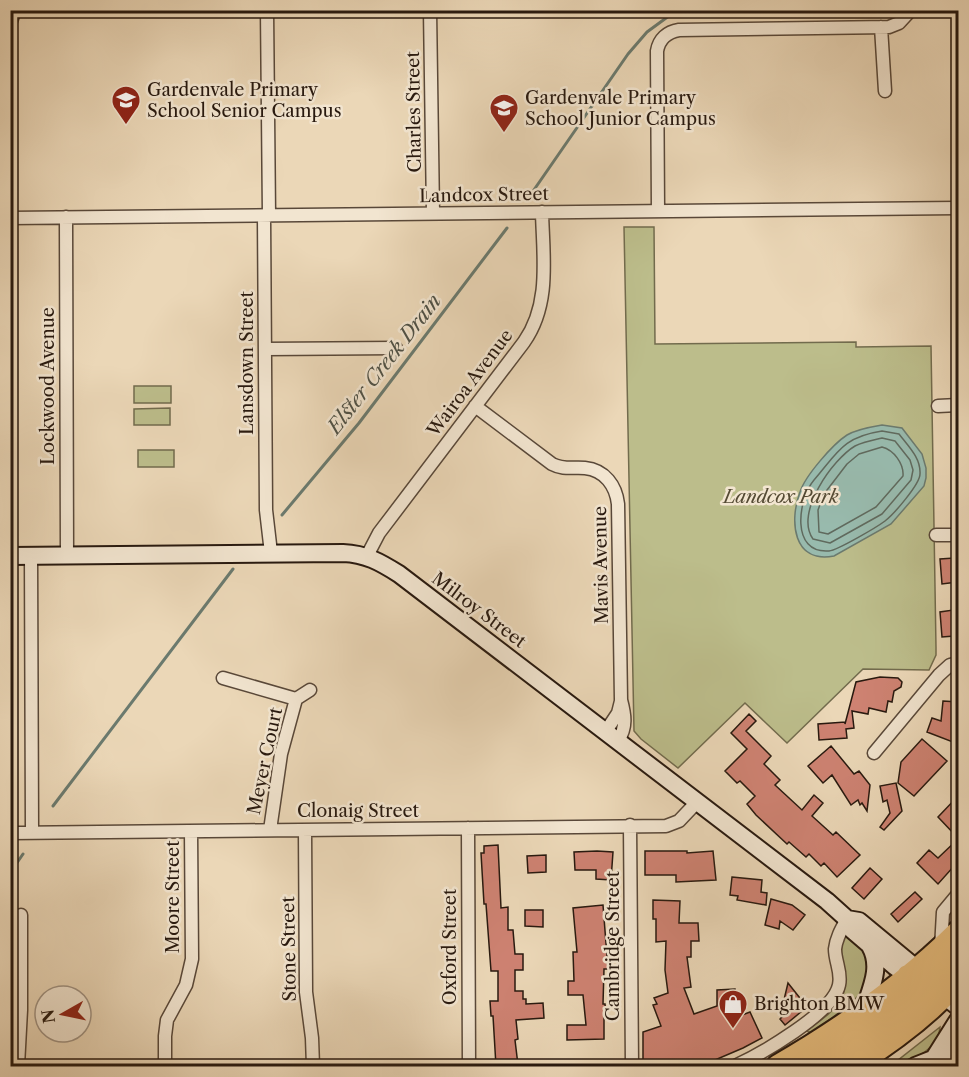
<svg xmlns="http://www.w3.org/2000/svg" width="969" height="1077" font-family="'Libre Caslon Text',serif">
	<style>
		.green { fill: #bcbd8b; stroke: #726b4d; stroke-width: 1.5 }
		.water { fill: #98baad; stroke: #6b7a6e; stroke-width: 1.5 }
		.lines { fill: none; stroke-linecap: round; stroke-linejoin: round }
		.shore { stroke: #606a5e; stroke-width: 1.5 }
		.stream { stroke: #6b7a6e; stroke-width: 3 }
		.building { fill: #ce8272; stroke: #28190f; stroke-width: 1.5 }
		.street-casing { stroke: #594839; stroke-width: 15 }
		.secondary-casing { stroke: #28190f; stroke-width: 20 }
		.highway-casing { stroke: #28190f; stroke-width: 26 }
		.street { stroke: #f2e5d0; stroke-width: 12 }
		.secondary { stroke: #f2e5d0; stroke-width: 16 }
		.highway { stroke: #e6bc7c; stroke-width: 22 }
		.labels { text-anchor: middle; stroke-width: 5; stroke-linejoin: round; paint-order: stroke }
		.poi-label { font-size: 18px; fill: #28190f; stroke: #f2e5d0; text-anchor: start }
		.street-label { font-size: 18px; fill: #28190f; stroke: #f2e5d0 }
		.park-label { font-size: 18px; font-style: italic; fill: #544a34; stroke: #f2e5d0 }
		.water-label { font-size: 20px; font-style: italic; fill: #4f5146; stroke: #f2e5d0 }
	</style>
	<rect width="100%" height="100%" fill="#ebd7b7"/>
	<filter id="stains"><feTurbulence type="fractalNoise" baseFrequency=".00333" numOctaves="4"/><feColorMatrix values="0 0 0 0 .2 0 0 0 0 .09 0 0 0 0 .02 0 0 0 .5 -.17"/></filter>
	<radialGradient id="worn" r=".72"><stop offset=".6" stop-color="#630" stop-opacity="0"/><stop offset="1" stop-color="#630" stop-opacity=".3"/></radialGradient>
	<path class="green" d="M624,227H654L655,344L856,342V347L931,346L936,647V655L929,670L863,669L787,743L745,703L678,768L641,739L634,731Z
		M134,386H171V403H134Z
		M170,408V425H134V409Z
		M138,450H174V467H138Z
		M847,933L868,954L867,987L849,1005L812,1033L806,1031C818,1022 833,1013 841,999C853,977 832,952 847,933Z
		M940,1027C939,1048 916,1060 897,1061Z"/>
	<path class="water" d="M882,425L902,428L922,454L926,468V478L924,486L891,524L834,556C793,564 789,521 800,492C805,476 833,444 847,435C857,429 870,427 882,425Z"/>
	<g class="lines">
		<path class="shore" d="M882,431L899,434C908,446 921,458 920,474C920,484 894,514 885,521C877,527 838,550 829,551C790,554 798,499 814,480C838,452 843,437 882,431Z
			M882,438L895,441L910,460L913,470L911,480L882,514L830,543L813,539C794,513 833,459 855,446C863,442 873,440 882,438Z
			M882,447C894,450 904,464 903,476L876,507L828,534L819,532L818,510L824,494L847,464L859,454Z"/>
		<path class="stream" d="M529,197L628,54L647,32L677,10
			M282,515L359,423L507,228
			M53,806L233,569
			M10,873L23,854"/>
	</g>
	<path class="building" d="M954,558L957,582L942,584L940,559Z
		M953,610V617L958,616V632H953L954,636L942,637L940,612Z
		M880,677L898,678L902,682L901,687L894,691L892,702L888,701L886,712L869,708L868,714L852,711L854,728L846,729L847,738L819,740L818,724L845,722V724L856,682Z
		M943,701L958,702V744L927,732L932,718L941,721Z
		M749,714L756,721L746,731L771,756L764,764L780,780L775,785L802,810L814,795L823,803L812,816L833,835L836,832L860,855L837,877L824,863L821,866L809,854L806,857L789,842L787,844L756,815L747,804L755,796L740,781L737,783L725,771L747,749L731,733Z
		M922,739L947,761L914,796L898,783L901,762Z
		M831,746L854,774L859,771L870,785L867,811L862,803L860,805L858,800L851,805L832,775L823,783L808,766Z
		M896,783L902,811L884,830L880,827L890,813L887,800L883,802L880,786Z
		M958,796V838L938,817Z
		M958,839V870L954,866L938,884L917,863L929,850L938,858Z
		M498,845L501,908L508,907V930H513L515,954H523V970H515V991H523V999H526V1004L543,1003L544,1018L516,1020L518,1039L515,1040L518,1065L502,1066H496L493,1016H491L490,1001H498V971H491L486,904H484L481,853H484V846Z
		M597,851L613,852L611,880L596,879V870H575L574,852Z
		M645,851H687V853L713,851L716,880L676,882V875H645Z
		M546,855V872L528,873L527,856Z
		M870,868L882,879L864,899L852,888Z
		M732,877L762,880L761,892L767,893L766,905L737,900L738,896L730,895Z
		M915,892L922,899L898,922L891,914Z
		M771,899L792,905L805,915L793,930L780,921L779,929L765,925Z
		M653,900L680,901L679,923H698L699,941H691V957H687L691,987L684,988L694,1014L717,1006V990L735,989L737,1017L750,1012L762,1038L743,1048L701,1066H643V1032L661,1026L653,1005L657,1004L654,998L668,993L665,970L666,941L656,942V919H653Z
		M603,905L608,969H604L603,1004H605L606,1015H604V1039L567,1040V1025H586L583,995H568V981H574L573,952H577L573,908Z
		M525,910H543V927L525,926Z
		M788,983L807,1007L785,1025L780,1019L786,1013L782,1008Z"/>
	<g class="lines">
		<g class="street-casing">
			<path id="street" d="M267,10L269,216
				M430,10L433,213
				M10,24L15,10
				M881,27L885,91
				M658,211L657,51C659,39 667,32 679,30L889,27L899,23L911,10
				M264,216L266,510L271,553
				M66,217L67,555
				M10,218L958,208
				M266,349L396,348
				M475,406L552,464C563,470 573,467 585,468C605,470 616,486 618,504L621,700C625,715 627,727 618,741
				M938,406L958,405
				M936,535H958
				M31,555L32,832
				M367,556L379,533L524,342C551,304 543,256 542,212
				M223,678L296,699
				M606,731L618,713L621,701
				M874,753L939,675L950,665L958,663
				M630,825L632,1066
				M468,828L469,1066
				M270,830L281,754L296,699L310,690
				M305,830L306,992L312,1038L313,1066
				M10,833L666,826L679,821L697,802
				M941,948L943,912L958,894
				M18,1066L21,1010V915
				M165,1066V1036L167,1020L186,985L192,959L191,831
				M735,1066C761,1054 833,1013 839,985C842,972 835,962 835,949C836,938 842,928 847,919"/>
		</g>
		<g class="secondary-casing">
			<path id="secondary" d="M10,556L343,553C366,554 380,562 399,574L827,901L847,919L852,930L894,966L908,976
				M847,919L859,921L917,969
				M944,996L958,1007
				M864,1010C871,988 882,967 870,946
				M915,1066L958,1049
				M929,1066L958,1020"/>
		</g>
		<g class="highway-casing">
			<path id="highway" d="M908,976C927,983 943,971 958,960
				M778,1066C842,1029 905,984 958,932
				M817,1066L860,1039L919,993L934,991L944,996
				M853,1066C891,1042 929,1014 958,981"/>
		</g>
		<use href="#street" class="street"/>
		<use href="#secondary" class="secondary"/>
		<use href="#highway" class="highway"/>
	</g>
	<defs>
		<g id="school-pin" transform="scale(1.5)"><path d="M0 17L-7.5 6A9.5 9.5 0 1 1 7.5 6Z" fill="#8f2418" stroke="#f2e5d0"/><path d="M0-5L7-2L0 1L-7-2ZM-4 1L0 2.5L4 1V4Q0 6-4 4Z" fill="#fff"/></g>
		<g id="shop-pin" transform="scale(1.5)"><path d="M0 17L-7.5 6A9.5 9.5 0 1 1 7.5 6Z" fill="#8f2418" stroke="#f2e5d0"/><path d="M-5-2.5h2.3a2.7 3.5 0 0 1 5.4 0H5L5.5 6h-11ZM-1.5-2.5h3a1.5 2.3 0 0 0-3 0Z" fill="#fff"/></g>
	</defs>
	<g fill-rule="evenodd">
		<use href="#school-pin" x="126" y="100"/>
		<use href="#school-pin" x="504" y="108"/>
		<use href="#shop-pin" x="733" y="1004"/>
	</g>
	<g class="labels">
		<g class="poi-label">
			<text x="147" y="96">Gardenvale Primary<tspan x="147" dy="21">School Senior Campus</tspan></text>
			<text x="525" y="104">Gardenvale Primary<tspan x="525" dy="21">School Junior Campus</tspan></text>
			<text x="754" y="1010">Brighton BMW</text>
		</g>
		<g class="street-label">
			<text transform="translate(414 112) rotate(-91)" y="6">Charles Street</text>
			<text transform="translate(484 195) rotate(-1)" y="6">Landcox Street</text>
			<text transform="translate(247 363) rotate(-90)" y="6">Lansdown Street</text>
			<text transform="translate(470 383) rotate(-53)" y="6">Wairoa Avenue</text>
			<text transform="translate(48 386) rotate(-90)" y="6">Lockwood Avenue</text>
			<text transform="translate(601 565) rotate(-91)" y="6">Mavis Avenue</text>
			<text transform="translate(479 610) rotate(37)" y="6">Milroy Street</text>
			<text transform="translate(265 761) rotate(-78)" y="6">Meyer Court</text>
			<text x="358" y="817">Clonaig Street</text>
			<text transform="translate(173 897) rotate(-90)" y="6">Moore Street</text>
			<text transform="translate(613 946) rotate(-90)" y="6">Cambridge Street</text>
			<text transform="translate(450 947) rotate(-90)" y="6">Oxford Street</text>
			<text transform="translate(289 949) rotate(-91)" y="6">Stone Street</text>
		</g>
		<g class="park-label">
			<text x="781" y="503">Landcox Park</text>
		</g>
		<g class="water-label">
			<text transform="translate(384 364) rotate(-52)" y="7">Elster Creek Drain</text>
		</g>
	</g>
	<rect width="969" height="1077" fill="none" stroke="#ebd7b7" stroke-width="36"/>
	<rect x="12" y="12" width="945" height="1053" fill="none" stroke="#28190f" stroke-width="3"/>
	<rect x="18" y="18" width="933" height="1041" fill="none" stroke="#28190f" stroke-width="1.5"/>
	<g transform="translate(63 1014) rotate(261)"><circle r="28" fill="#f2e5d0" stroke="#a19383" stroke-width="1.5"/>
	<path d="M0-4.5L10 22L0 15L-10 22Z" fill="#8f2418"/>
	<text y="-9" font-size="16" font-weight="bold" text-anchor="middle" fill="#28190f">N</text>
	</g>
	<rect width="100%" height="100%" filter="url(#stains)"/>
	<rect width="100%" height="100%" fill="url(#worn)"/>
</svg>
